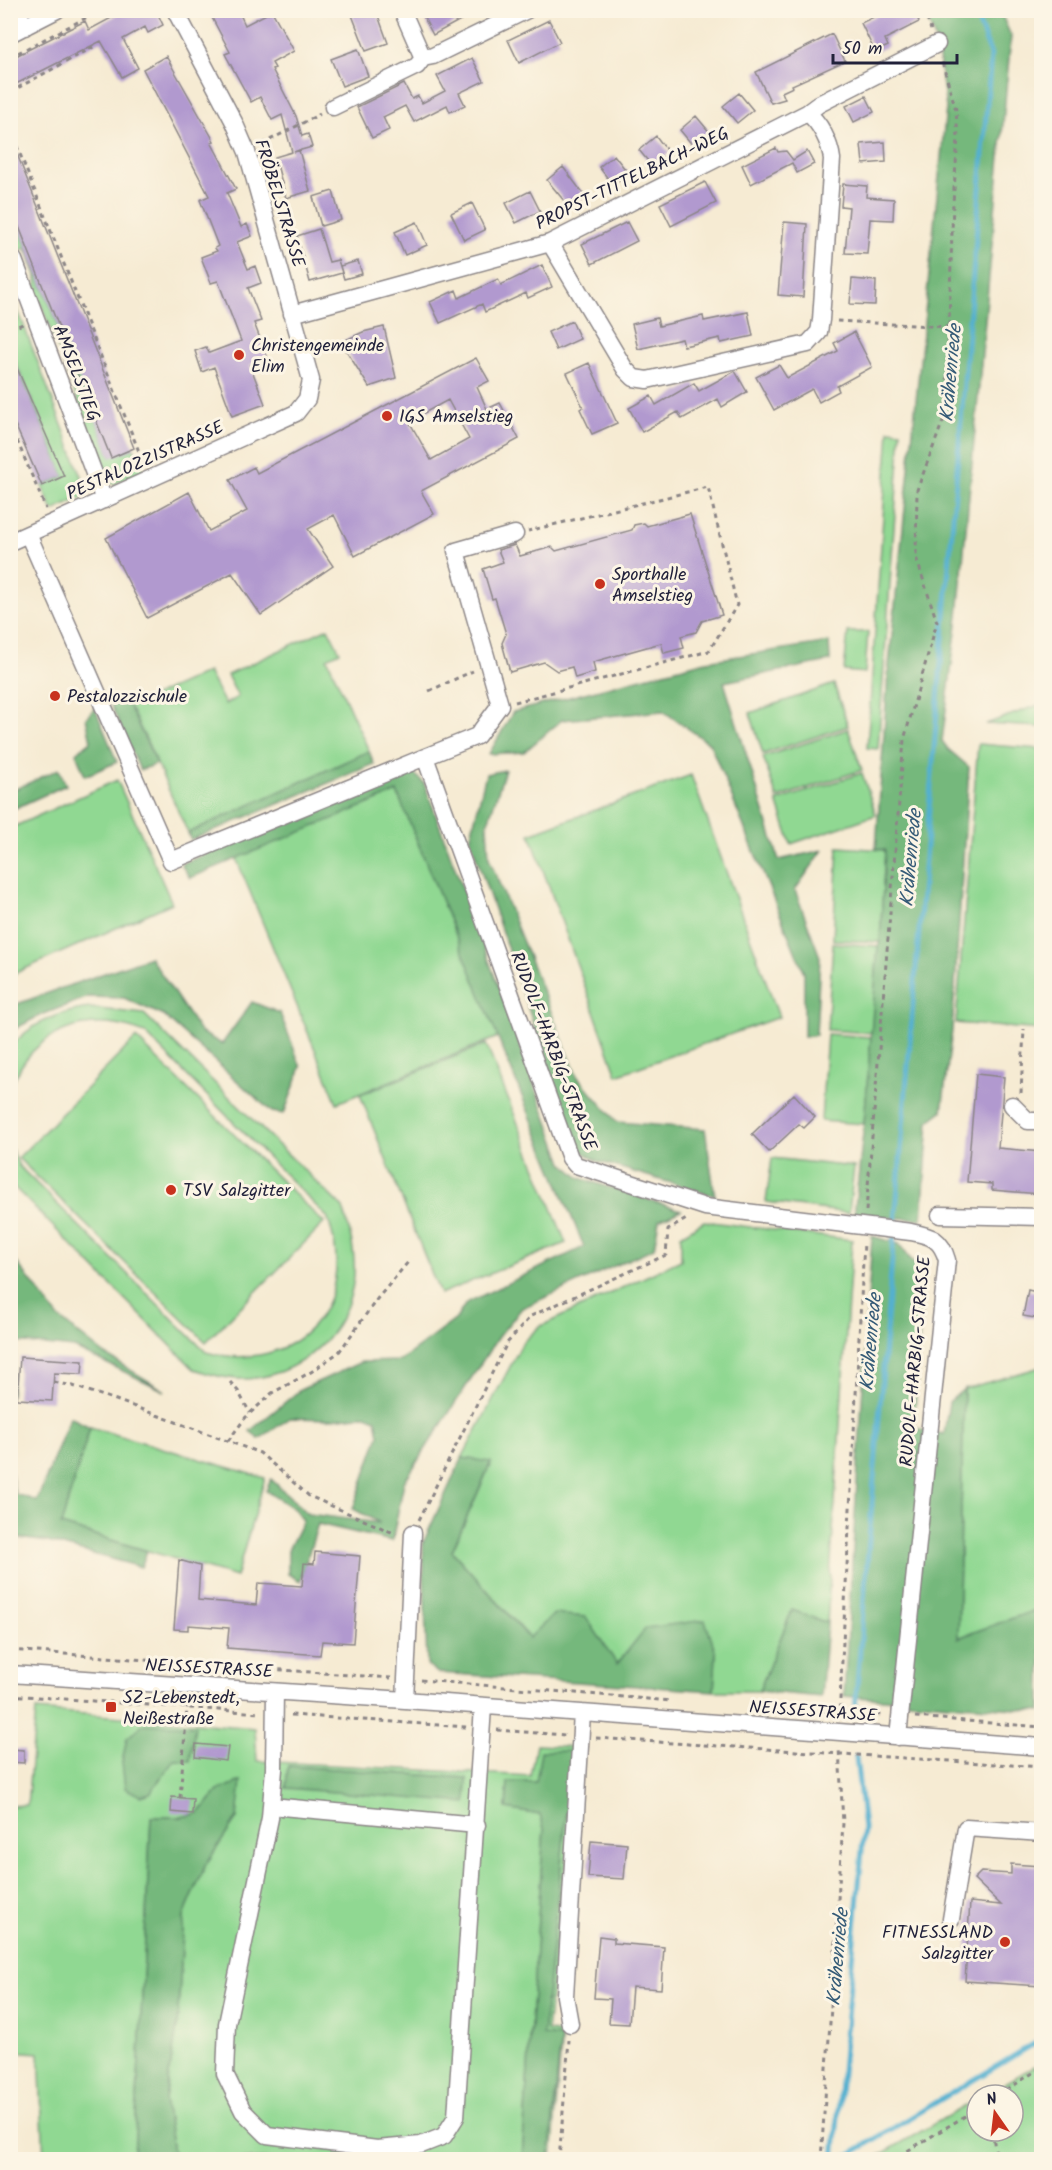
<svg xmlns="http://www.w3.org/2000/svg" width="1052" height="2170" font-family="Kalam,sans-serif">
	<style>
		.green { fill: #90d892; stroke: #597d66; stroke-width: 1.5; fill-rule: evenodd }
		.forest { fill: #74b87c; stroke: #4b6d5c; stroke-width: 1.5 }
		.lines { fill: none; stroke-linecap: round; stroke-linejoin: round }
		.stream { stroke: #52b0d0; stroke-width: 5 }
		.building { fill: #b199cf; fill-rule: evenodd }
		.minor-casing { stroke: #8c8687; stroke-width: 19 }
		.path { stroke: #8c8687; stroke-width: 3; stroke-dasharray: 4.5 4.5; stroke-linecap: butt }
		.minor { stroke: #fff; stroke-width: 16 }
		.poi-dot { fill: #c8321e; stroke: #fcf5e5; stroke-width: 2 }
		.labels { text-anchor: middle; stroke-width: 6; stroke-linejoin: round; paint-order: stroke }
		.street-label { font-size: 18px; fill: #22223b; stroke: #fcf5e5 }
		.poi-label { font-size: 18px; fill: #22223b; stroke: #fcf5e5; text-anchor: start }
		.water-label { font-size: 20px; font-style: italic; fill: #355b77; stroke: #fcf5e5 }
	</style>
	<rect width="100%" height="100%" fill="#fcf5e5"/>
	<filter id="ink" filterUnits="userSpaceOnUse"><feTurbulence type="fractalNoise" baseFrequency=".0167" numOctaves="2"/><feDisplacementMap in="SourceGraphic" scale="12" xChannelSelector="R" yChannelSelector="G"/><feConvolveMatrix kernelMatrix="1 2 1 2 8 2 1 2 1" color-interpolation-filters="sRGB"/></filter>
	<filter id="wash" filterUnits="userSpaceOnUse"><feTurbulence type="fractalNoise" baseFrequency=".008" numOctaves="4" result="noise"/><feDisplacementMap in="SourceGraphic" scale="24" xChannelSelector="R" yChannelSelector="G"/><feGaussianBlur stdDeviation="1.35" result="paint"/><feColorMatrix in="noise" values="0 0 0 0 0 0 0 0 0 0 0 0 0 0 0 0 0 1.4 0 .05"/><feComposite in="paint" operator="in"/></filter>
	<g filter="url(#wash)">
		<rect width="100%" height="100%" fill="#f6ebd3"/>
		<path class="green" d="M10,205L111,457L134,448L144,471L114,484L108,481L37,293L36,275L26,248L11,253Z
			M10,296L14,300L87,490L85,496L53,511L42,486L64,476L11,351Z
			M889,430L901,431L878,749L867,748Z
			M328,628L340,652L327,658L369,751L188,833L146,739L125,698L141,702L208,672L225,704L238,697L227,675Z
			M848,632H868L865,673L844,671Z
			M834,684L848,726L763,754L750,713Z
			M1041,704V727L986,724Z
			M848,729L862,770L777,798L763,757Z
			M978,744L1041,749V1030L956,1023Z
			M862,773L876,815L791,844L777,801Z
			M691,775L779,1017L617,1075L530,834Z
			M117,780L172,903L11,975V828Z
			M397,792L498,1037L337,1103L236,858Z
			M838,847L885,850L880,942L833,940Z
			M833,943L878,946L872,1033L827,1030Z
			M90,1008L144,1014L343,1208C350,1230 356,1253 354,1276C349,1334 297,1380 239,1379C223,1378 208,1374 194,1369L11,1184V1148L19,1166L206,1352C295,1376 361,1304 327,1217L145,1033C89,1011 33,1029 11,1087V1047C31,1022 59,1012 90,1008Z
			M827,1034L871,1037L864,1124L821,1121Z
			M136,1038L324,1223L206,1342L18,1158Z
			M486,1044L566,1243L440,1294L360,1095Z
			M772,1158L854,1167L849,1213L766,1202Z
			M704,1221L852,1240L827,1623L792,1610L759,1691H714L716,1653L617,1664L554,1614L530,1638L452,1551L491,1463L462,1458L523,1342L539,1327L681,1260V1235Z
			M1041,1367V1608L958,1638L964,1389Z
			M90,1427L265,1478L236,1577L61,1525Z
			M36,1710L255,1728L257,1761L530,1776L536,1745L577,1747L575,1787L547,2031L562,2033L552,2159H549L561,2038L543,2036L573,1751L536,1782H508L506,1809L540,1815L544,1828L522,2159H174L165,2100L177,2027L184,1916L206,1864L237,1818L219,1790L199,1813L182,1817H151L134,2159H44L39,2053L11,2051L10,1806L27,1805ZM288,1766L466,1778V1802L286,1787Z
			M1041,2062V2159H873L977,2099V2131H1013V2095H985Z"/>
		<path class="forest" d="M924,11H1000L1011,36L958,616L942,741L948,749L969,767L952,1030L942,1111L929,1121L922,1219L854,1216L864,1124L878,946L880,942L885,850L876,849L888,674L946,108L937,44Z
			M829,642L830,661L724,682L779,860L823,850L795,890L820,957L816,1035L804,1037V973L710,744L663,711L562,720L524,752L489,754L513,712L706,661Z
			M125,698L157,764L140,770L111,705Z
			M95,708L117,762L85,776L76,753L91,741L86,718Z
			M369,751L374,764L191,840L188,833Z
			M59,769L66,785L11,810V791Z
			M409,769L424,783L563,1163L580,1178L681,1210L659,1220L654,1248L522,1308L498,1337L404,1482L392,1541L318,1524L300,1581L288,1574V1550L303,1520L294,1509L266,1491L271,1479L308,1514L380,1523L353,1509L379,1435L376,1419L366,1415L331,1419L290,1418L259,1439L250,1431L300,1390L361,1362L400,1361L456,1319L466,1303L584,1247L397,792L190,878L181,864Z
			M505,770L487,825L489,858L577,1076L617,1122L705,1129L715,1196L597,1161L576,1148L470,839L486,774Z
			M150,957L200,1032L222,1044L252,1002L280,1013L301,1067L284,1114L272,1112L164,1016L124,998L88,997L39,1016L11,1031V1006Z
			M872,1236L899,1244L923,1276L914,1428L944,1434L949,1402L964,1389L958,1638L1041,1608V1711L844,1696Z
			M11,1255L59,1318L104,1354L165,1391L74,1348L16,1342L11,1396Z
			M70,1417L90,1427L61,1525L147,1551L141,1567L48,1542L11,1537V1472L15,1494L37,1501Z
			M462,1458L491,1462L452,1551L529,1638L554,1614L586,1617L617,1664L646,1628L705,1620L716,1653L714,1691L438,1673L427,1665L423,1543Z
			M792,1610L827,1623L821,1697L759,1691Z
			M144,1724L195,1726L190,1761L174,1760L150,1793L140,1796L125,1788L122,1762L127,1738Z
			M541,1751H573L543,2035L561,2037L549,2159H522L544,1828L540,1815L506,1809L508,1782H536Z
			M288,1766L467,1778L466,1803L286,1788Z
			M241,1781L237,1818L206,1864L184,1916L177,2027L165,2100L174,2159H134L151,1817H182L199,1813L219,1790Z"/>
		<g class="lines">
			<path class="stream" d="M855,1710L991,55L974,10
				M834,2160L864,1828L856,1757
				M840,2160L1042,2039"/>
		</g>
		<g id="blocks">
			<path class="building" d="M126,10H156L163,25L148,33L145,27L123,39L138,68L122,77L101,41L10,87V59L85,21L89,30Z
				M208,10H238L245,25L272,11L294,51L272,63L275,68L272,69L296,116L302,136L308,134L312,147L294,152L299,150L310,191L286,198L275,157L292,152L282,115L272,120L260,97L251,102L225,54L230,52Z
				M350,10H376L388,43L366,51Z
				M420,10H479L433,35Z
				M888,10H914L919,22L885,39L888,46L875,52L861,23Z
				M549,20L560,42L519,63L508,40Z
				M832,34L845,61L792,85L793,87L782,92L785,99L771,103L756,72Z
				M358,49L368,76L342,86L331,59Z
				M166,56L214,141L211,142L236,189L227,193L241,227L247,224L252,236L237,242L248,269L255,266L261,283L248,288L261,321L254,323L268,359L250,365L265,404L232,416L214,367L202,372L195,351L206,347L209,353L241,341L218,281L211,283L201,257L217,251L215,248L218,246L200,200L209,196L143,69Z
				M472,58L484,81L459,93L465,105L450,112L447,105L414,122L405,106L383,117L389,130L372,138L357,107L404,84L412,99L418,96L422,103L445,91L437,76Z
				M739,93L753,110L737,123L723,106Z
				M866,96L874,112L854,122L846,106Z
				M696,116L711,134L694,147L680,130Z
				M656,136L669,153L652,166L639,150Z
				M11,139L134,448L111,458L10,204Z
				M885,142L886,162L863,164L861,144Z
				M776,148L778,152L786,151L793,160L807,151L814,164L797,173L792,163L751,184L742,165Z
				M614,155L628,173L613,185L599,167Z
				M563,167L585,196L570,208L547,180Z
				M705,182L716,203L671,226L660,204Z
				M843,184L867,186L866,197L894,199L893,220L870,219L867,254L845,253L849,207L841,206Z
				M333,191L341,220L321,226L313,197Z
				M530,191L540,211L516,223L506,203Z
				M472,203L485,230L464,240L451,213Z
				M417,222L427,245L405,255L395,232Z
				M627,222L637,241L592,264L582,244Z
				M784,222L807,224L803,297L778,295Z
				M319,229L329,262L338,260L342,273L310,282L297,236Z
				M358,261L362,274L344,279L340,266Z
				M542,265L552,287L528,298L526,293L485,312L482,304L440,323L430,302L456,290L459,298L498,279L501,285Z
				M852,279L876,281L875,305L850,304Z
				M748,312L753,336L721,343L720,338L684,346L682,339L638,349L632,324L657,318L659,326L703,316L704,321Z
				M572,321L580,339L556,350L548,332Z
				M384,327L396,378L369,387L341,342L363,332Z
				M854,332L872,367L837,386L839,391L819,402L812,389L774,410L756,377L779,365L787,378L838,351L834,343Z
				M10,352L64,476L42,486L10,413Z
				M476,358L489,381L477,387L487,409L500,403L519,439L421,491L434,514L355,556L334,515L308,529L333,566L261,615L232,573L147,618L106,538L189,492L209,531L247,511L230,480L254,467L257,473ZM448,400L469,439L431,460L409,421Z
				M589,363L617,423L592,434L580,409L583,407L567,373Z
				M735,371L747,392L722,407L718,399L682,419L678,412L642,432L629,408L651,396L656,405L694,383L699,391Z
				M690,514L722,615L702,621L696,632L681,636L684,648L664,653L661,643L593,662L595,672L575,678L572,667L557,671L544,662L510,672L502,643L506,634L495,598L492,599L483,569L503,562L498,550L515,545L520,556L552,547L556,551L632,530L634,525L644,523L647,526Z
				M976,1074L1004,1077L998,1148L1041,1152V1194L992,1190V1184L967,1182Z
				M794,1094L815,1117L804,1128L799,1124L769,1152L752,1134Z
				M1028,1290L1041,1293V1319L1023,1316Z
				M20,1357L83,1361L82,1374L54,1373L52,1401L17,1399Z
				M315,1552L360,1556L353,1643L322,1641L320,1655L227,1648L229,1628L188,1625V1630L174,1629L179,1560L200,1566L198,1600L256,1605L258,1583L302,1586L304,1563L314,1564Z
				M196,1744L228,1747L226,1761L195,1757Z
				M10,1749L24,1750V1763L10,1762Z
				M172,1797L193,1799L192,1814L171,1812Z
				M591,1841L627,1844L624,1879L588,1877Z
				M1011,1864L1041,1866V1986L965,1981L970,1902L1001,1905L974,1879L981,1872L1011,1874Z
				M599,1936L614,1938V1943L664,1947L661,1989L632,1987L629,2024L609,2023L611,1999L594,1998Z"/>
		</g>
	</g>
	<g filter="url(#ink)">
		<use href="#blocks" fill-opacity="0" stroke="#8c8687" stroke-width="1.5"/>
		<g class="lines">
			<g class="minor-casing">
				<path id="minor" d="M17,10L25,27
					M402,10L423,58L433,56L527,10
					M10,34L57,10
					M333,107L417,66L423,58
					M550,243L625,369L634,378L647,380L808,344L819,332L821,320L832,159C830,143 820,122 807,113
					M14,260L104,500
					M292,314L550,243L807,113L819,104L937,44
					M28,534L171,861L425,757L570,1158L576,1165L705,1207L911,1232C932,1236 941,1239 947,1260L898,1737
					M10,542L296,413L307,399L311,380L247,152L234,122L175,10
					M425,757L477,736L500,705L456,551L515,534
					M1012,1105L1028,1121H1042
					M940,1215L1042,1217
					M10,1674L405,1700L1042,1747
					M275,1692L274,1769L270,1818L227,2024L225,2074L243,2111L267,2135L377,2149L421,2145L444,2136L456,2117L483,1707
					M405,1700L413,1533
					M271,1806L477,1825
					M951,1919L966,1828L1042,1833
					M570,2024L565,1996L582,1713"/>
			</g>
			<path class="path" d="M924,10L931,30
				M10,57L101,10
				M10,92L97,45
				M10,129L144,464
				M262,144L320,114
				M837,321L949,327
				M10,329L23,324
				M10,424L46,509
				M429,691L473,671
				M515,702L709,651L737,605L708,487L528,531
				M1021,1093L1024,1029
				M866,1211L904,740L937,622L916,557L917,490L946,413L953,202L958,138L956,110L941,58
				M54,1382L73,1386L116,1400L260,1453L309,1496L396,1534
				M230,1382L238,1391L250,1413
				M228,1441L246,1417L272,1393L311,1372L339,1352L377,1299L409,1261
				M419,1520L507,1343L531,1316L666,1255L668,1230L688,1218
				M10,1616H11
				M10,1650L391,1678
				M421,1680L672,1701
				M10,1695L260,1713
				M786,1710L884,1715
				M291,1715L467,1727
				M915,1717L1042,1727
				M839,1718L864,1242
				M497,1730L565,1735
				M596,1738L1042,1767
				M180,1798L187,1707
				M999,2095L1042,2067
				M992,2131L997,2160
				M559,2160L569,2040
				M821,2160L843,1823L839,1748
				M892,2160L977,2109"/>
			<use href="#minor" class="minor"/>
		</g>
	</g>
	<g class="poi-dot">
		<circle cx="239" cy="355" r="6"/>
		<circle cx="387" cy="416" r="6"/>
		<circle cx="600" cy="584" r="6"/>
		<circle cx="55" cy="696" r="6"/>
		<circle cx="171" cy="1190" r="6"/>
		<rect x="105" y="1701" width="12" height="12" rx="3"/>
		<circle cx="1005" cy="1942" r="6"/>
	</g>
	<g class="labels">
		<g class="street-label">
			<text transform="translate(632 178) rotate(-26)" y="6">PROPST-TITTELBACH-WEG</text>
			<text transform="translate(280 203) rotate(73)" y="6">FRÖBELSTRASSE</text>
			<text transform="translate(77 373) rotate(69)" y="6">AMSELSTIEG</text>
			<text transform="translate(145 460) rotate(-24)" y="6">PESTALOZZISTRASSE</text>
			<text transform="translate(554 1051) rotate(69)" y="6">RUDOLF-HARBIG-STRASSE</text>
			<text transform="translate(915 1361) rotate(-85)" y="6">RUDOLF-HARBIG-STRASSE</text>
			<text transform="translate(209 1668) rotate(3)" y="6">NEISSESTRASSE</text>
			<text transform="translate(813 1711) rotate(4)" y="6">NEISSESTRASSE</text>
		</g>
		<g class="poi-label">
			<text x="251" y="351">Christengemeinde<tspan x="251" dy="21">Elim</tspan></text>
			<text x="399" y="422">IGS Amselstieg</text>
			<text x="612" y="580">Sporthalle<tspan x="612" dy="21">Amselstieg</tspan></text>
			<text x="67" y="702">Pestalozzischule</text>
			<text x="183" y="1196">TSV Salzgitter</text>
			<text x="123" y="1703">SZ-Lebenstedt,<tspan x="123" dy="21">Neißestraße</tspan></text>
			<text x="993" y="1938" text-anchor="end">FITNESSLAND<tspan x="993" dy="21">Salzgitter</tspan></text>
		</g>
		<g class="water-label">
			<text transform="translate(950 373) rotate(-85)" y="7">Krähenriede</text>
			<text transform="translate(910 858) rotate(-85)" y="7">Krähenriede</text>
			<text transform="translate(870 1342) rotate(-85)" y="7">Krähenriede</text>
			<text transform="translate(837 1957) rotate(-85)" y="7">Krähenriede</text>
		</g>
	</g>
	<rect width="1052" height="2170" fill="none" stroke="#fcf5e5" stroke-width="36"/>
	<g transform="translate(995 2113) rotate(346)"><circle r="28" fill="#fcf5e5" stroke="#a5a1a1" stroke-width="1.5"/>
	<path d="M0-4.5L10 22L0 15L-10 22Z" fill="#c8321e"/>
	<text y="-9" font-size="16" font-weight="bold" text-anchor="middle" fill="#22223b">N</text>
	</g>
	<path d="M833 54v9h124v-9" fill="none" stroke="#22223b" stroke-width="3"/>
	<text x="842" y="54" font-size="18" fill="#22223b" stroke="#fcf5e5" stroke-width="4.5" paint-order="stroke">50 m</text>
</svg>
